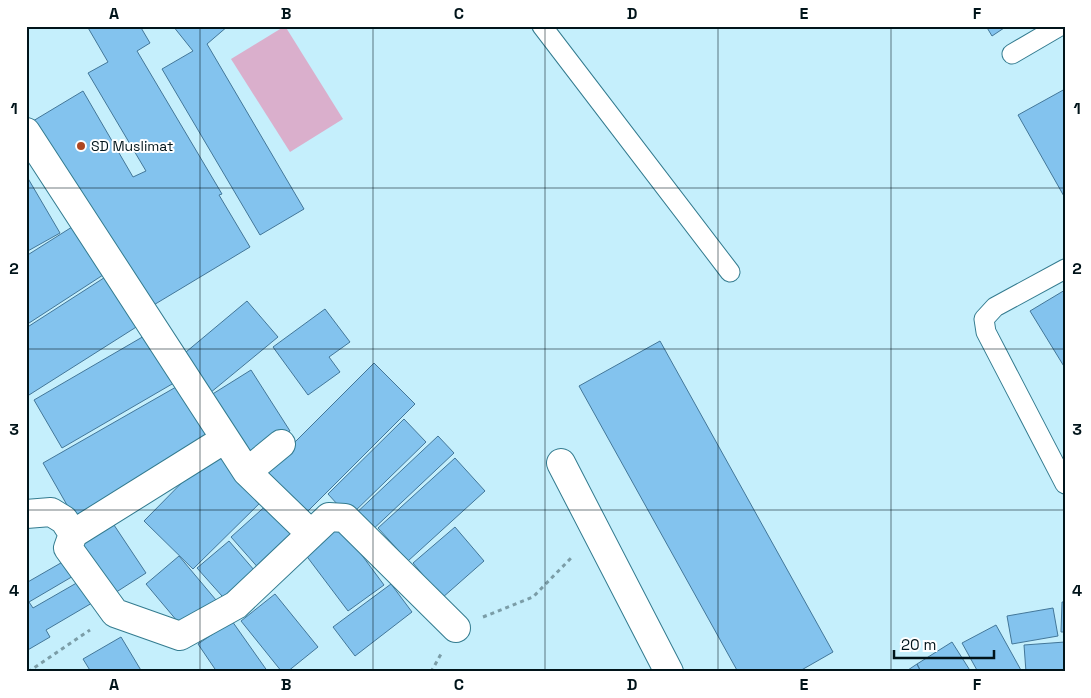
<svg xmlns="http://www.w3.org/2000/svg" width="1091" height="698" font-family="'Space Grotesk',sans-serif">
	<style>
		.green { fill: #daafcc }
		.building { fill: #83c3ee; stroke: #437799 }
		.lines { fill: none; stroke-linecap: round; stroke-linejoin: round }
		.lane-casing { stroke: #337b8f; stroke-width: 21 }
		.street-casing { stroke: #337b8f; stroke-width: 30 }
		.path { stroke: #7b9da7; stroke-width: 3; stroke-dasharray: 4 4; stroke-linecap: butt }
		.lane { stroke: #fff; stroke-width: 19 }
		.street { stroke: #fff; stroke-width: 28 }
		.grid { fill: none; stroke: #01141a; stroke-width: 1; stroke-opacity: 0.55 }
		.poi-dot { fill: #ae4721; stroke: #fff; stroke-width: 2 }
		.labels { text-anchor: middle; stroke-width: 4; stroke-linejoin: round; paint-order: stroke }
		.poi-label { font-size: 14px; fill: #01141a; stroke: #fff; text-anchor: start }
		.neatline { fill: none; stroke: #01141a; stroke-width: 2 }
		.grid-label { font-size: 16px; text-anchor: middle; font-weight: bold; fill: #01141a }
	</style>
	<rect width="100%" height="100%" fill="#c5effc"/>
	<path class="green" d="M285,26L343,119L290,152L231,59Z"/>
	<path class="building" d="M87,26H140L150,43L137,51L222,194L219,195L250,247L152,306L123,256L115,260L33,121L83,91L133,177L146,171L88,73L108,62Z
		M173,26H228L207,44L304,209L260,235L162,69L193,51Z
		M986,26H1007L992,36Z
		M1065,89V198L1018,115Z
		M26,175L60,233L26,252Z
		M72,227L103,275L26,325V256Z
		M110,274L141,324L29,395L26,391V328Z
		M1065,290V368L1030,311Z
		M247,301L278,337L210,393L180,357Z
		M325,309L350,342L329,357L340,372L308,395L273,347Z
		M151,332L179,380L62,448L34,400Z
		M660,341L833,652L798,672H738L579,386Z
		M374,363L415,404L299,520L258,479Z
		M251,370L290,431L251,456L211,395Z
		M183,383L215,439L75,519L43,463Z
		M404,419L426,442L349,517L328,494Z
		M438,436L454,453L368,534L352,517Z
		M216,448L266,497L193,569L144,521Z
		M455,458L485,491L408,561L378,528Z
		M270,502L301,536L261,571L231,537Z
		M112,522L146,573L107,598L74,548Z
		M338,523L384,585L348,611L302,550Z
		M455,527L484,561L442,598L413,563Z
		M229,541L261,578L230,605L197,568Z
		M179,556L216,600L183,628L146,584Z
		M66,560L75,575L29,602L33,608L80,581L92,603L46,630L50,637L26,651V583Z
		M391,584L412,612L355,656L333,627Z
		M275,594L318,647L287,672H282L241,621Z
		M1062,602H1065V632H1061Z
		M1053,608L1058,636L1012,644L1007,616Z
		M232,621L268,672H217L198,644Z
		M996,625L1022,672H978L962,643Z
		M121,637L142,672H91L83,659Z
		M952,642L971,672H921L917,664Z
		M1065,642V672H1026L1024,645Z
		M917,664L921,672H905Z"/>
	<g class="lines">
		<g class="lane-casing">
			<path id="lane" d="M542,26L730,272
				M1012,54L1060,26
				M1065,269L995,307L984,319L986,332L1065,484"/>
		</g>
		<g class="street-casing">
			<path id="street" d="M26,132L247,472L311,534L329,517L345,518L456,628
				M225,439L73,534L68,548L115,613L180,636L236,605L311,534
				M561,463L669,672
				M247,472L281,444
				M26,514L51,512L64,520L73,534"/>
		</g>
		<path class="path" d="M483,617L533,597L573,556
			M28,672L90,630
			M431,672L441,654"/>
		<use href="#lane" class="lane"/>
		<use href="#street" class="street"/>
	</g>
	<path class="grid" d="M200,26V672M373,26V672M545,26V672M718,26V672M891,26V672M26,188H1065M26,349H1065M26,510H1065"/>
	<circle class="poi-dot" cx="81" cy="146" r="5"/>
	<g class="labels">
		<g class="poi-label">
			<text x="91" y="151">SD Muslimat</text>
		</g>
	</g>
	<rect width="1091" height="698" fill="none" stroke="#ffffff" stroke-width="55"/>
	<path d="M894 650v8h100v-8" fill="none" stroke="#01141a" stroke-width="2.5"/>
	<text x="901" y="650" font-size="15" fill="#01141a" stroke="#ffffff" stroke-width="4" paint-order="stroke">20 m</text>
	<rect x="28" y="28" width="1036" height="642" class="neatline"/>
	<g class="grid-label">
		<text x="114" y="19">A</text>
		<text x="286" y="19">B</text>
		<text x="459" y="19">C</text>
		<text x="632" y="19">D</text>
		<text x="804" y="19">E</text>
		<text x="977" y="19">F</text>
		<text x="14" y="114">1</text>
		<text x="1077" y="114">1</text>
		<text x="14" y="274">2</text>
		<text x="1077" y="274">2</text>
		<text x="14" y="435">3</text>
		<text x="1077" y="435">3</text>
		<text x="14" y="596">4</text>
		<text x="1077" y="596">4</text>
		<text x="114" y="690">A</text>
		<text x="286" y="690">B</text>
		<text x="459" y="690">C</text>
		<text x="632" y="690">D</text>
		<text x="804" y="690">E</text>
		<text x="977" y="690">F</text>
	</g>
</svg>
